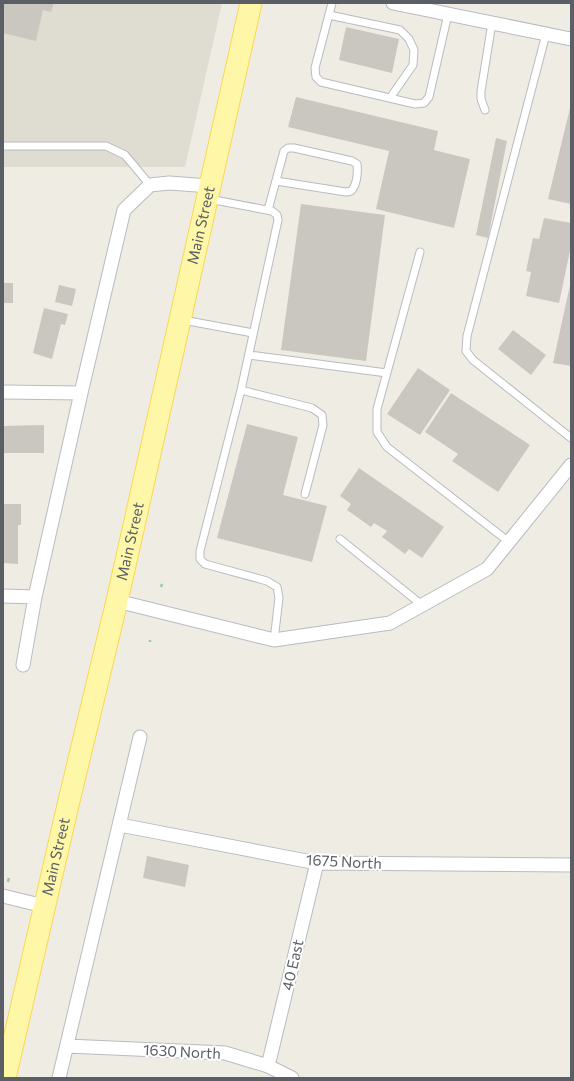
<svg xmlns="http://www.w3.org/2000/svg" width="574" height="1081" font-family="Commissioner,sans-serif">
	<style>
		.education { fill: #dfdcd2 }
		.building { fill: #cac7c0 }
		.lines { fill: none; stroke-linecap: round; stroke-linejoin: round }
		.lane-casing { stroke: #b8bbc0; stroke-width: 9 }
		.street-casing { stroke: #b8bbc0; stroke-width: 15 }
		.primary-casing { stroke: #fad751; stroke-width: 23 }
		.path { stroke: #96caa9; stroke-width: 2.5; stroke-dasharray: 4 2; stroke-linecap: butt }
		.lane { stroke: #fff; stroke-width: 7 }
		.street { stroke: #fff; stroke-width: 13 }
		.primary { stroke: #fff7a8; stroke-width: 21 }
		.labels { text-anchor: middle; stroke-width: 4; stroke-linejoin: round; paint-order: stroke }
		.street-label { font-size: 15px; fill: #5b5f65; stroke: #fff }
	</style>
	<rect width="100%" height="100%" fill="#efede3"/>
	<path class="education" d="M3,3H222L185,167H3Z"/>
	<path class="building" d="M3,3H54L51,12L43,10L36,41L3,33Z
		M346,27L399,39L392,73L339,60Z
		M296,97L438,131L434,150L470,159L454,228L376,209L389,151L288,127Z
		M570,108H571V204L548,199Z
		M496,138L507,141L488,238L476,235Z
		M301,204L385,215L366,361L281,350Z
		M544,218L571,223V246L559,303L526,296L531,272L526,271L533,238L539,239Z
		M3,283H13V303H3Z
		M59,285L76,289L72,306L55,302Z
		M570,285H571V366L553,363Z
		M44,308L68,314L65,325L61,324L52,359L33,353Z
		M513,330L546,355L531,375L498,349Z
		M418,368L450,390L420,435L387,414Z
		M451,393L530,445L498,492L452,461L458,454L425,432Z
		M247,424L298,437L283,495L327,506L312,562L217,538Z
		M44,425V453H3V426Z
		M359,468L444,527L422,558L409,549L405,554L382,537L387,531L374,523L371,527L347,510L351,504L340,496Z
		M3,504H21V525H18V564L3,563Z
		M147,856L189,865L185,887L143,878Z"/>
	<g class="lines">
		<g class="lane-casing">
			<path id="lane" d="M332,3L315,68L316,77L321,82L415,104L424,103L429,97L448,14
				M329,15L400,30L409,39L414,50L413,65L390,98
				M546,34L467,336L466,351L473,360L571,438
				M485,110L481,99V91L492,23
				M3,146H106L125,155L150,185
				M209,199L272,211L277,215L278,220L241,390
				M268,210L284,151L288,148H294L352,161L357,164C358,173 357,185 351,191L346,192L276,181
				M420,252L377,409V432L387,447L509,542
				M183,320L253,333
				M249,355L387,373
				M340,539L422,605
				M274,640L279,598L277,587L267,581L205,564L200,559V551L241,390L312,408L322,415L323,425L305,494"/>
		</g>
		<g class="street-casing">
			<path id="street" d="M393,3L571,39
				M3,392L81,393
				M3,596L35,597
				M117,601L274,640L390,623L487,569L571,465
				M23,665L35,597L81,393L124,210L150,185L169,183L210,186
				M120,825L317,863L571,865
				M3,896L44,906
				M67,1046L225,1053L268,1066L292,1078
				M268,1066L317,863
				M59,1078L140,737"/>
		</g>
		<g class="primary-casing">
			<g id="primary">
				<path id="s1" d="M5,1078L68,805L117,601L251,3"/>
			</g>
		</g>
		<path class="path" d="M161,587L162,584
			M150,642V640
			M8,882L9,877"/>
		<use href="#lane" class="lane"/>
		<use href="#street" class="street"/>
		<use href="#primary" class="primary"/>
	</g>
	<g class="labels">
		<g class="street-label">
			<text dy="5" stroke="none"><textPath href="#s1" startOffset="875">Main Street</textPath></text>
			<text dy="5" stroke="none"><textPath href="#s1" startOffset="551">Main Street</textPath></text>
			<text dy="5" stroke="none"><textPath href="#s1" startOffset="227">Main Street</textPath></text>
			<text transform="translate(344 862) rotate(3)" y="5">1675 North</text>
			<text transform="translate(293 965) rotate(-77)" y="5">40 East</text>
			<text transform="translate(182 1052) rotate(3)" y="5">1630 North</text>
		</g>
	</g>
	<rect width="574" height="1081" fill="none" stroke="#5b5f65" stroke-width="8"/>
</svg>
